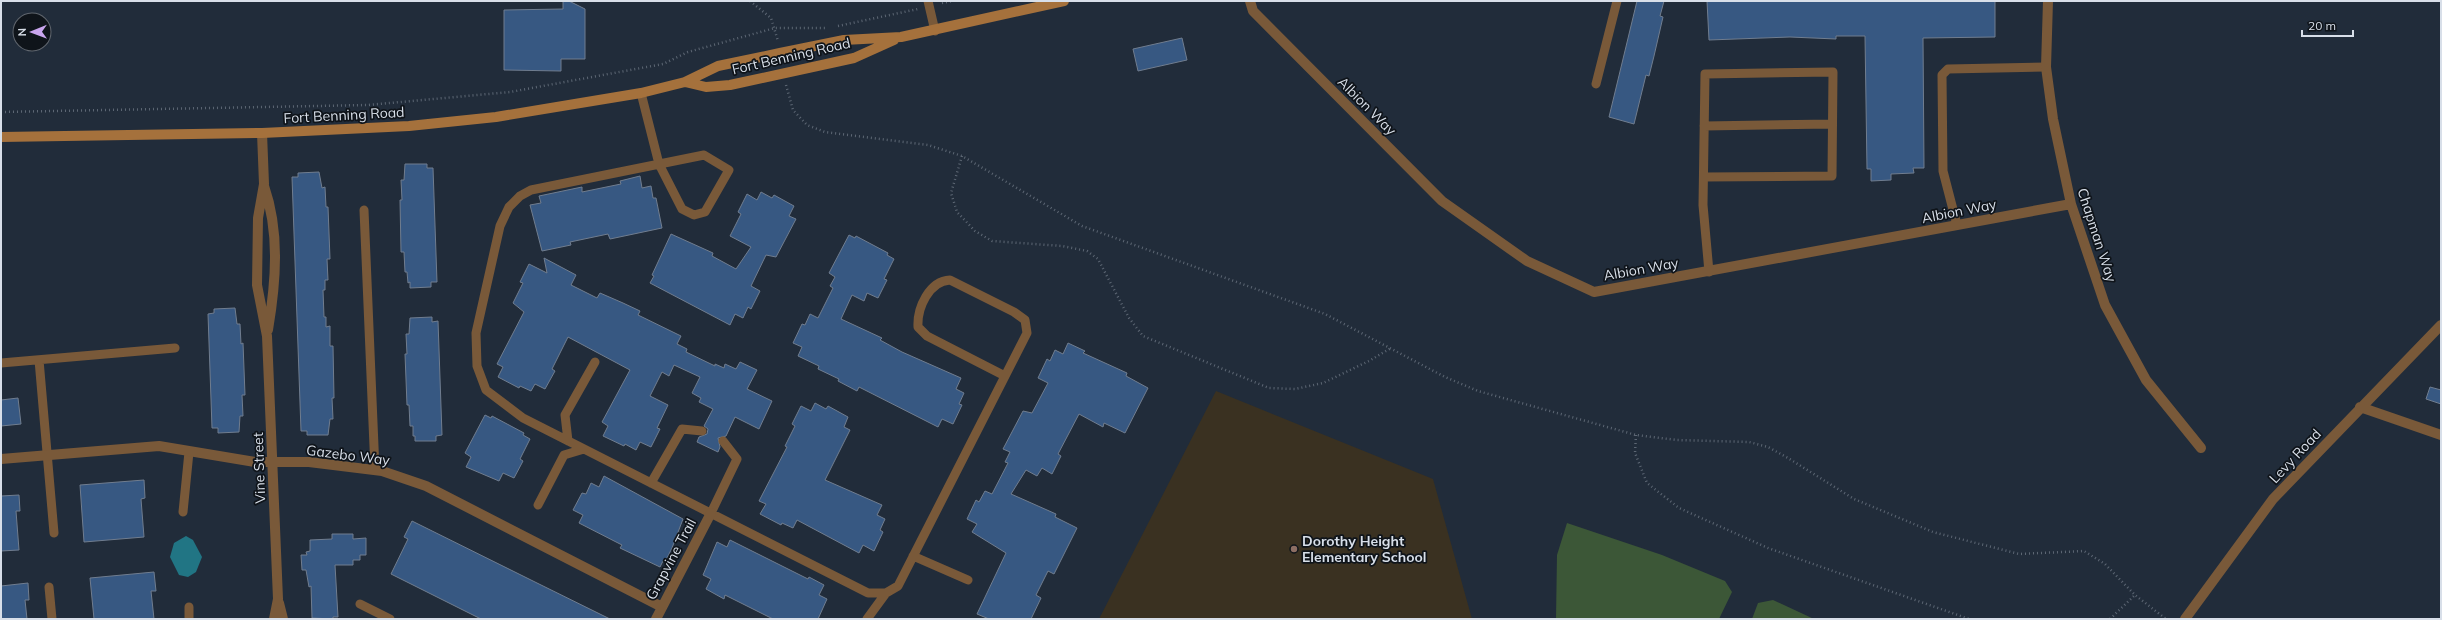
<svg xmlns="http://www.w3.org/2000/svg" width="2442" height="620" font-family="Mulish,sans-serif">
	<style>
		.education { fill: #3a3121 }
		.green { fill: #3c5737 }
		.water { fill: #217584 }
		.building { fill: #375882; stroke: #707d8f }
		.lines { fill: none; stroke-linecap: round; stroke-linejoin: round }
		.path { stroke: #5d6774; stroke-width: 2.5; stroke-dasharray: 1 3; stroke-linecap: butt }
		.lane { stroke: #795939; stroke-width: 9 }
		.street { stroke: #795939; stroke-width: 10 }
		.secondary { stroke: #a5713c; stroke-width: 10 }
		.education-dot { fill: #8d6e63; stroke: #0f141a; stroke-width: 1.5 }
		.labels { text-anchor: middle; stroke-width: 3.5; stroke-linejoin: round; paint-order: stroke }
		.street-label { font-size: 14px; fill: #d8dfe9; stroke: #0f141a }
		.poi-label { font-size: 14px; font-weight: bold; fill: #d8dfe9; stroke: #0f141a; text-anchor: start }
	</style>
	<rect width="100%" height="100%" fill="#212c3a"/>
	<path class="education" d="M1216,391L1433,479L1472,619H1099Z"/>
	<path class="green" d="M1567,523L1662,555L1725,581L1732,592L1719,619H1556L1557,555Z
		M1773,600L1814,619H1752L1758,603Z"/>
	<path class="water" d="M186,536L193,540L202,557L196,572L188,577L179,575L170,557L174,543Z"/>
	<path class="building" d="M563,1H569L585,9V59H561V71L504,70V10L563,9Z
		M1637,1H1664L1660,16L1663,17L1654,56L1649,76L1646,75L1634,124L1609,117Z
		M1707,1H1995V37L1923,38L1924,168H1913L1914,173L1891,174V180L1871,181V169H1867L1865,36H1836V39L1790,37L1709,40Z
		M1182,38L1187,60L1138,71L1133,49Z
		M405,164H427V168H433L437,282H431V287L410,288V282L408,283L407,272H405L404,252H401L400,200H402L401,180H404Z
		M319,172L322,188L325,187L326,207H328L330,259H327L328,280H325V290H323L324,317H326V327L330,326V346H333L334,398H332L333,419H330L328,435H307V431H301L292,177H298V173Z
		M640,176L642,188L651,186L653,198H656L662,228L610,239L608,234L570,242L571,245L542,251L530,205L541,203L539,196L582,187V192L621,184L620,181Z
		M761,192L772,198L774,195L794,206L789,216L796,219L776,257L766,255L751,286L760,291L751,309L748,307L743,318L735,314L730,325L650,283L654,276L652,275L671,234L713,253L712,256L736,269L751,247L730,236L741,214L738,212L747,194L757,200Z
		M849,235L855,238L856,236L888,253L887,255L894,259L884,279L887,280L878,298L867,293L864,301L852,295L841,319L882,338L880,340L902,352L961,378L956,389L964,393L959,404L962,405L953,424L942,419L938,427L859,387L857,391L838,381L839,379L818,369L819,366L798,356L802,347L793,343L802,324L805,325L810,314L818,318L833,288L830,286L835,277L829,273Z
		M544,258L576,275L571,285L597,298L600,293L623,303L640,311L638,315L681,336L677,344L687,349L686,352L715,366V364L724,368L725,364L736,369L740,362L757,370L747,389L772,401L759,429L735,417L726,436L718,438L720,447L718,452L697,442L699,437L707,434L708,429L704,426L713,409L699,402L701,398L692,393L700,377L674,365L669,376L662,372L650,396L668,405L657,428L660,429L651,447L640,442L636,450L625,444L624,446L603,436L608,426L602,422L630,370L568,337L552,369L555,371L545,389L535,384L531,391L520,386L519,388L498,377L503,367L497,364L524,312L513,303L523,283L520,282L529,264L547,273Z
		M235,308L237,324H240L241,344L243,343L245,395H242L243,416H240L239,432L218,433V428H212L208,314L214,313V309Z
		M432,317V322L438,321L442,435L436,436V441H415V436H413V426H410L409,405H407L405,354H407L406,334H409L410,318Z
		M1068,343L1085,351L1083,353L1127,373L1126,376L1148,388L1125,433L1104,423L1103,427L1079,414L1058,454L1061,456L1052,474L1042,468L1037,476L1026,470L1011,494L1056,514L1055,517L1077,528L1054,574L1048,571L1036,595L1041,598L1031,619H989L977,614L1006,553L972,532L977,524L967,519L976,500L979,502L985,491L992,494L1008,463L1005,462L1010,452L1003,449L1023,411L1032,413L1048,383L1038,378L1047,359L1050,361L1055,350L1063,354Z
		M2430,387L2441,390V404L2426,399Z
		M18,398L21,424L1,426V400Z
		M815,403L826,409L828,406L848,417L844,427L850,430L825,480L882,505L877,515L885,519L880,530L883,532L874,551L863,545L859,553L797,520L793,528L782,523L781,525L760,514L766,504L759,501L787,447L785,446L795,426L792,424L801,406L811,411Z
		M485,415L491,418L492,416L524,433L523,435L530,439L520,459L523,461L514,478L503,473L499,481L466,467L471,457L465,453Z
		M604,476L683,519L672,548L665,562L663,561L660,567L620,548L622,545L579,523L583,515L573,510L582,493L586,494L591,483L599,487Z
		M144,480L145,498L141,499L144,537L84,542L80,485Z
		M19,495L20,511H16L19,550L1,551V496Z
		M412,521L537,583L610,619H481L391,574L408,539L404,537Z
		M332,534H353V539L366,538V555H360V560H353V565H335L338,617H333V619L312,618L311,586L309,587L306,570H302L301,555H307L306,552L310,551V540L332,539Z
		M730,540L808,579L809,577L824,585L819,595L827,599L818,619H773L725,595L724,599L706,589L711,579L703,575L717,542L727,547Z
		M154,572L156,591H151L154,619H94L90,578Z
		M28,583L29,600H25L27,619H1V586Z"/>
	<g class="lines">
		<path class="path" d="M750,1L771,18L778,41
			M942,3L953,1
			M838,26L918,9
			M786,85L793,110L807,125L825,132L928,145L962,156L1082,226L1325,314L1445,377L1478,391L1636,435L1677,440L1749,442L1768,447L1788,458L1854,499L1933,532L2019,554L2084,551L2105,564L2135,595L2166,619
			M1,112L368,105L510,92L663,64L688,52L775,28H826
			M962,156L951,193L957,212L975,231L992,241L1062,246L1087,251L1098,259L1129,318L1143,336L1269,388L1295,389L1323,383L1369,361L1391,348
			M1636,435L1635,453L1647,483L1679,508L1768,548L1969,619
			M2110,619L2135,595"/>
		<path class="lane" d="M928,1L935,31
			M1596,84L1617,1
			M641,93L659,164L682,209L694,215L705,212L729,170L704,155L531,190L520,196L509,207L500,226L476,333L477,366L486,390L523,418L868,593H886L898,586L1027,333L1025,320L1014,312L950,280C929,281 917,308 918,327L927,336L1005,376
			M1704,126L1832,124
			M1704,177L1832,176L1833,72L1705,74L1703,205L1709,272
			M364,210L375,470
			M1957,225L1943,171L1942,75L1948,69L2046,67
			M39,360L54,533
			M1,363L175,348
			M568,441L565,415L595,362
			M651,483L682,429L702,431
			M538,505L564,455L584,449
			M183,512L189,452
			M711,513L737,459L723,441
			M913,556L968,580
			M49,587L52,619
			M360,604L390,619
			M189,607V619
			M867,619L886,593"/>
		<path class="street" d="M1250,1L1253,11L1442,201L1527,261L1594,292L2071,204
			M2048,1L2046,67L2053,119L2071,204L2105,305L2146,380L2201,448
			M262,133L264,184L258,218L257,285L267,336L278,599L274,619
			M264,186C280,232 276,282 268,330
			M2360,407L2441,435
			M1,459L159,446L255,462H309L382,471L426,486L662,607
			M279,603L283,619
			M656,619L711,513
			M2185,619L2273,499L2441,325"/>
		<path class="secondary" d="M685,82L706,87L730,85L854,58L894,40
			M1,137L262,133L409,126L496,117L641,93L685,82L718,66L780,53L844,40L901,37L1064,1"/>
	</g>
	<circle class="education-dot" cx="1294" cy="549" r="4"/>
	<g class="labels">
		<g class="street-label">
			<text transform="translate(791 56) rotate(-13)" y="5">Fort Benning Road</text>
			<text transform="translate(1367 106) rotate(45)" y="5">Albion Way</text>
			<text transform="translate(344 115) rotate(-3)" y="5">Fort Benning Road</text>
			<text transform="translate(1959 211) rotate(-11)" y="5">Albion Way</text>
			<text transform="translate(2097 235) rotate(72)" y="5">Chapman Way</text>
			<text transform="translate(1641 269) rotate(-10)" y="5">Albion Way</text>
			<text transform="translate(348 455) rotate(7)" y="5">Gazebo Way</text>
			<text transform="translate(2295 456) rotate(-47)" y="5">Levy Road</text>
			<text transform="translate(259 468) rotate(-92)" y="5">Vine Street</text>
			<text transform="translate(671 559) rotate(-62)" y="5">Grapvine Trail</text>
		</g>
		<g class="poi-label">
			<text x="1302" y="546">Dorothy Height<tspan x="1302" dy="16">Elementary School</tspan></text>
		</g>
	</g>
	<rect width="2442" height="620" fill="none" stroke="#d8dfe9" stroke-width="4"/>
	<g transform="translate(32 32) rotate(269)"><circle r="19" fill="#0f141a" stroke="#5f656d"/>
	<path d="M0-3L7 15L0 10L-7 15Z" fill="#c9a5ee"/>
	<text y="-6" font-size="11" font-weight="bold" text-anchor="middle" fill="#d8dfe9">N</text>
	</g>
	<path d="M2302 30v6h51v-6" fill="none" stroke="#d8dfe9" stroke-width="2"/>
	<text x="2308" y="30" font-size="12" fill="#d8dfe9" stroke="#0f141a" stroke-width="3" paint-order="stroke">20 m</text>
</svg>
